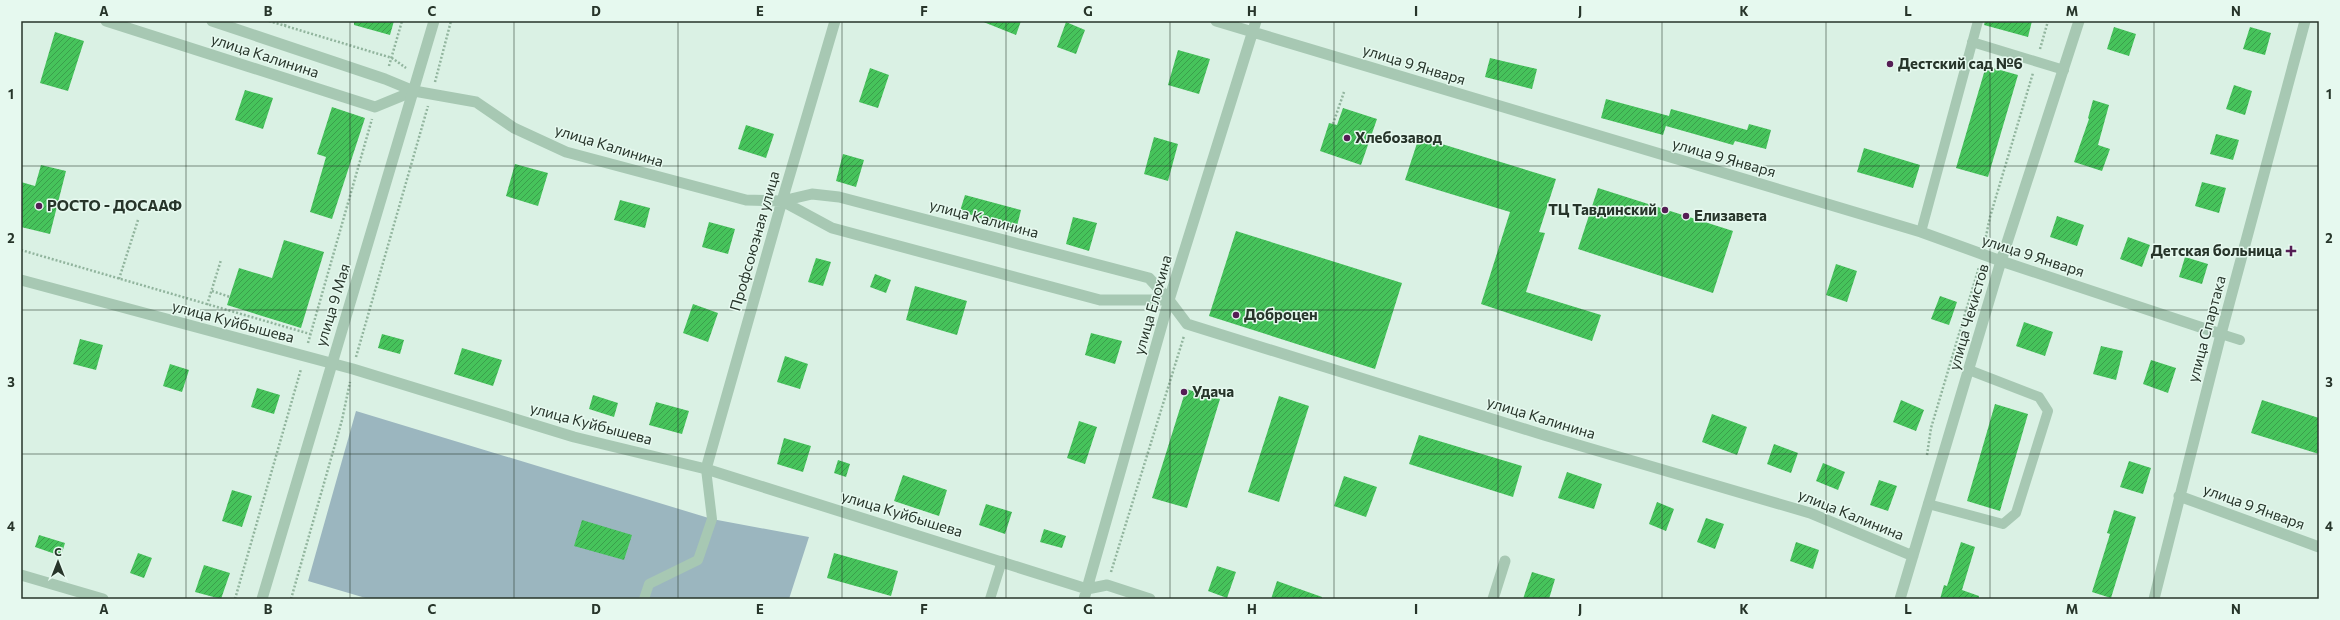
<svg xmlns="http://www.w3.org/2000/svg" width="2340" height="620" font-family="Commissioner,sans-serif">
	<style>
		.green { fill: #9bb6bf }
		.building { fill: url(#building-hatch) }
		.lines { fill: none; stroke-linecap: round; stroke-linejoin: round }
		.path { stroke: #91b49d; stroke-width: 2.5; stroke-dasharray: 2 2; stroke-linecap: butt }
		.service { stroke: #a7c8b3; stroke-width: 10 }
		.minor { stroke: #a7c8b3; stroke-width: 11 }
		.tertiary { stroke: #a7c8b3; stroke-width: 11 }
		.grid { fill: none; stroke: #27352a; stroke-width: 1; stroke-opacity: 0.55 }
		.poi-dot { fill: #551e55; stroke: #e6f9ef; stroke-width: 1.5 }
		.labels { text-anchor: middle; stroke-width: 3; stroke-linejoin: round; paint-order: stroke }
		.street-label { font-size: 15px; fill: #27352a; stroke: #e6f9ef }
		.poi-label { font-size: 15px; font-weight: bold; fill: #27352a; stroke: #e6f9ef; text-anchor: start }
		.neatline { fill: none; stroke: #27352a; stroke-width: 1.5 }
		.grid-label { font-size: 13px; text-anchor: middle; font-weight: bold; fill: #27352a }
	</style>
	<defs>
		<pattern id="building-hatch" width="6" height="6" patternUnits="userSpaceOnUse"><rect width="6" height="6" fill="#46c35b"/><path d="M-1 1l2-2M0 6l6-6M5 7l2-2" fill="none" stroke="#3a9f4b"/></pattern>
	</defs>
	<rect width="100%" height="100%" fill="#daf1e4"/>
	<path class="green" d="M356,411L712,519L809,537L789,599H369L308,581Z"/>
	<path class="building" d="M354,21H394L390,35L354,25Z
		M981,21H1021L1016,35Z
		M1985,21H2032L2028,37L1984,25Z
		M1066,22L1085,30L1076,54L1057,47Z
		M2114,27L2136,34L2129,56L2107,49Z
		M2250,27L2271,33L2265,55L2243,49Z
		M55,32L84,41L68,91L40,83Z
		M1178,50L1210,59L1199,94L1168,85Z
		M1490,58L1537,69L1532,89L1485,77Z
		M1986,66L2018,75L1988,177L1956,168Z
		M870,68L889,75L878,108L859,102Z
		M2234,85L2252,91L2245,115L2226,109Z
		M245,90L273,98L263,129L235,120Z
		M1606,99L1669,116L1663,135L1601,118Z
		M2093,100L2109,105L2098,145L2110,149L2102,171L2074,162L2089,119L2088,118Z
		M332,107L365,118L332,219L310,212L326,157L317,154Z
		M1343,108L1377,119L1361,165L1320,151L1329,123L1337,125Z
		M1671,109L1747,130L1749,124L1771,130L1766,149L1735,141L1733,145L1666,126Z
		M746,125L774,134L766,158L738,149Z
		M2216,134L2239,140L2233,160L2210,154Z
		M1154,137L1178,144L1168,181L1144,174Z
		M1419,137L1556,179L1539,232L1545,233L1526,292L1601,315L1592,341L1481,304L1510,212L1405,180Z
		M1864,148L1920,165L1913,188L1857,172Z
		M843,154L864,160L856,187L836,181Z
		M515,164L548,173L538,206L506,196Z
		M41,165L66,171L50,234L21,227V182L35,186Z
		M2202,182L2226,188L2219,213L2195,206Z
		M1598,188L1733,231L1713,293L1578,249Z
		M965,195L1021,210L1016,230L960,211Z
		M620,200L650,208L645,228L614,220Z
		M2057,216L2084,225L2077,246L2050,237Z
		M1073,217L1097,223L1089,251L1066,244Z
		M709,222L735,229L728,254L702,247Z
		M1236,231L1402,283L1375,369L1209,316Z
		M2128,237L2150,245L2142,267L2120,259Z
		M284,240L324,252L301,328L227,305L239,268L272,278Z
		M2185,257L2208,264L2202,284L2179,277Z
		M816,258L831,262L823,286L808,282Z
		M1836,264L1857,271L1847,302L1826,295Z
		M875,274L891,280L886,293L870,287Z
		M915,286L967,301L957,335L906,320Z
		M1940,296L1957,302L1949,325L1931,319Z
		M693,304L718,313L708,342L683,333Z
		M2024,322L2053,332L2045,356L2016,346Z
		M1091,333L1122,341L1115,364L1085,355Z
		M382,334L404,340L400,354L378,348Z
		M80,339L103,345L96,370L73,364Z
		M2101,346L2123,351L2116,380L2093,374Z
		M462,348L502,360L493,386L454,374Z
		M785,356L808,364L800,389L777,382Z
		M2151,360L2176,368L2168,393L2143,384Z
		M170,364L189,370L182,392L163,386Z
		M257,388L280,395L274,414L251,407Z
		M1186,389L1220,399L1187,508L1152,498Z
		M593,395L618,403L614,417L589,409Z
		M1279,396L1309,406L1279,502L1248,492Z
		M1901,400L1924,410L1916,431L1893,422Z
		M2262,400L2319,418V454L2251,433Z
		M656,402L689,411L682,434L649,425Z
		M1995,404L2028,414L2000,511L1967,501Z
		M1712,414L1747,427L1737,455L1702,442Z
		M1079,421L1097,427L1085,464L1067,458Z
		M1419,435L1522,466L1513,497L1409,464Z
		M784,438L811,446L803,472L777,464Z
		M1774,444L1798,453L1791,473L1767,464Z
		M838,460L850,464L846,477L834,473Z
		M2129,461L2151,468L2143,494L2120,487Z
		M1823,463L1845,472L1838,490L1816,481Z
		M1567,472L1602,484L1594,509L1558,498Z
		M903,475L947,490L939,516L894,501Z
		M1344,476L1377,487L1366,517L1334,506Z
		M1879,480L1897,486L1888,511L1870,505Z
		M232,490L252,496L242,527L222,521Z
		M1657,502L1674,509L1666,531L1649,524Z
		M986,504L1012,512L1005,534L979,525Z
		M2114,510L2136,517L2111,598L2092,592L2110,534L2107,533Z
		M1706,518L1724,524L1715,549L1697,542Z
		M582,520L632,535L624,560L574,546Z
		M1044,529L1066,536L1062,548L1040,542Z
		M39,535L65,543L61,556L35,547Z
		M1796,542L1819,550L1813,569L1790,561Z
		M1961,542L1975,547L1962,590L1979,596V599H1940L1944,585L1947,586Z
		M138,553L152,558L144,578L130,573Z
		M834,553L898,571L891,596L827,578Z
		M204,565L230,573L221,599L195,592Z
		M1217,566L1236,572L1227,598L1208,591Z
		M1532,572L1555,579L1549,599H1523Z
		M1277,581L1322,597V599H1271Z"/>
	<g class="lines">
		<path class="path" d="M269,21L392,58L406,68
			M285,26L286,21
			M2040,49L2048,21
			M389,66L402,21
			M435,82L451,21
			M1333,124L1344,92
			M1985,241L1990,217L2033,73
			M21,250L310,334
			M119,279L138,220
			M212,291L230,297
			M207,305L221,260
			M308,343L372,119
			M356,357L428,106
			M1927,455L1931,428L1979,267
			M1111,572L1184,336
			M235,599L301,369
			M291,599L342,420L350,382"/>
		<path class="service" d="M1972,42L2064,70
			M1921,232L1978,21
			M2221,334L2240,340
			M1928,504L2003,524L2016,513L2048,411L2039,397L1969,370
			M644,599L649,584L698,560L712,519L706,469
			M990,599L1002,561"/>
		<path class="minor" d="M106,21L375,107L414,91L476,102L514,128L566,152L746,200L782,201L832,228L1100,300H1169
			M212,21L385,79L414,91
			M1216,21L1921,232L2001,261L2221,334
			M782,201L812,194L839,197L1149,278L1169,300L1187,324L1544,435L1810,513L1913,556
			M21,280L353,369L574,437L706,469L1087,589L1107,585L1150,599
			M706,469L782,201L835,21
			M2179,496L2319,547
			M21,575L103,599
			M1084,599L1169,300L1256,21
			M1493,599L1505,561
			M1900,599L2001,261L2079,21
			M2154,599L2221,334L2305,21"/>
		<path class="tertiary" d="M262,599L434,21"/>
	</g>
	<path class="grid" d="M186,21V599M350,21V599M514,21V599M678,21V599M842,21V599M1006,21V599M1170,21V599M1334,21V599M1498,21V599M1662,21V599M1826,21V599M1990,21V599M2154,21V599M21,166H2319M21,310H2319M21,454H2319"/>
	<g class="poi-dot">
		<circle cx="1890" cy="64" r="4"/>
		<circle cx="1347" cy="138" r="4"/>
		<circle cx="39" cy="206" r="4"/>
		<circle cx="1665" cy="210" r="4"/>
		<circle cx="1686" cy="216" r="4"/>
		<path d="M2289 245h4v4h4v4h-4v4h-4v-4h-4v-4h4z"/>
		<circle cx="1236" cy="315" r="4"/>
		<circle cx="1184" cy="392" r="4"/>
	</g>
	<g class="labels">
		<g class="street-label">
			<text transform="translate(265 56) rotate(18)" y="5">улица Калинина</text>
			<text transform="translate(1414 65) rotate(17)" y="5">улица 9 Января</text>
			<text transform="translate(609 146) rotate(17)" y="5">улица Калинина</text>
			<text transform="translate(1724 158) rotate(16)" y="5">улица 9 Января</text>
			<text transform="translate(984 219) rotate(15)" y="5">улица Калинина</text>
			<text transform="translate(755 241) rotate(-74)" y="5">Профсоюзная улица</text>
			<text transform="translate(2033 256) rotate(18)" y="5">улица 9 Января</text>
			<text transform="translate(333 305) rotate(-73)" y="5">улица 9 Мая</text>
			<text transform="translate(1153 305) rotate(-74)" y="5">улица Елохина</text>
			<text transform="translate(1969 317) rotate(-74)" y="5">улица Чекистов</text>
			<text transform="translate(233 322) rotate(15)" y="5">улица Куйбышева</text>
			<text transform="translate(2207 329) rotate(-75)" y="5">улица Спартака</text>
			<text transform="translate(1541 418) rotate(17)" y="5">улица Калинина</text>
			<text transform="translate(591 424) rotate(15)" y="5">улица Куйбышева</text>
			<text transform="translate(2254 507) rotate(20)" y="5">улица 9 Января</text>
			<text transform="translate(902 514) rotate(17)" y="5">улица Куйбышева</text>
			<text transform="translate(1851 515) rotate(22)" y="5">улица Калинина</text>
		</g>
		<g class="poi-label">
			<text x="1898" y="69">Дестский сад №6</text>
			<text x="1355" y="143">Хлебозавод</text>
			<text x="47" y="211">РОСТО - ДОСААФ</text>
			<text x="1657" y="215" text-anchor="end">ТЦ Тавдинский</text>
			<text x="1694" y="221">Елизавета</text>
			<text x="2282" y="256" text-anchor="end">Детская больница</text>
			<text x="1244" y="320">Доброцен</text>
			<text x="1192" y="397">Удача</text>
		</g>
	</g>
	<rect width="2340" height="620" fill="none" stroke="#e6f9ef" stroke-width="44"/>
	<g transform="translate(58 562)" stroke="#e6f9ef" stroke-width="3" paint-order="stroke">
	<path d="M0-3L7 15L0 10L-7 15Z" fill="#27352a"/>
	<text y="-6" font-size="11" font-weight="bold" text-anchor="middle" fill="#27352a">С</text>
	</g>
	<rect x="22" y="22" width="2296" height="576" class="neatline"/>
	<g class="grid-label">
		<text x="104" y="16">A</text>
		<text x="268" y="16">B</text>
		<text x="432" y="16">C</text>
		<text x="596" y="16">D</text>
		<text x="760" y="16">E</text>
		<text x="924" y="16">F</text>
		<text x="1088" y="16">G</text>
		<text x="1252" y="16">H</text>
		<text x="1416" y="16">I</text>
		<text x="1580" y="16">J</text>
		<text x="1744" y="16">K</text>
		<text x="1908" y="16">L</text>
		<text x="2072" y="16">M</text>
		<text x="2236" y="16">N</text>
		<text x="11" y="99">1</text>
		<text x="2329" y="99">1</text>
		<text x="11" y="243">2</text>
		<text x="2329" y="243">2</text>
		<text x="11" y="387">3</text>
		<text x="2329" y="387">3</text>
		<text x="11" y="531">4</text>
		<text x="2329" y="531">4</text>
		<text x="104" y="614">A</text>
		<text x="268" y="614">B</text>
		<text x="432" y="614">C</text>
		<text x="596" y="614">D</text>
		<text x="760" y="614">E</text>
		<text x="924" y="614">F</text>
		<text x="1088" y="614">G</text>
		<text x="1252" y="614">H</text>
		<text x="1416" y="614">I</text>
		<text x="1580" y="614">J</text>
		<text x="1744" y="614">K</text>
		<text x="1908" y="614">L</text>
		<text x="2072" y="614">M</text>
		<text x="2236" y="614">N</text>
	</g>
</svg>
